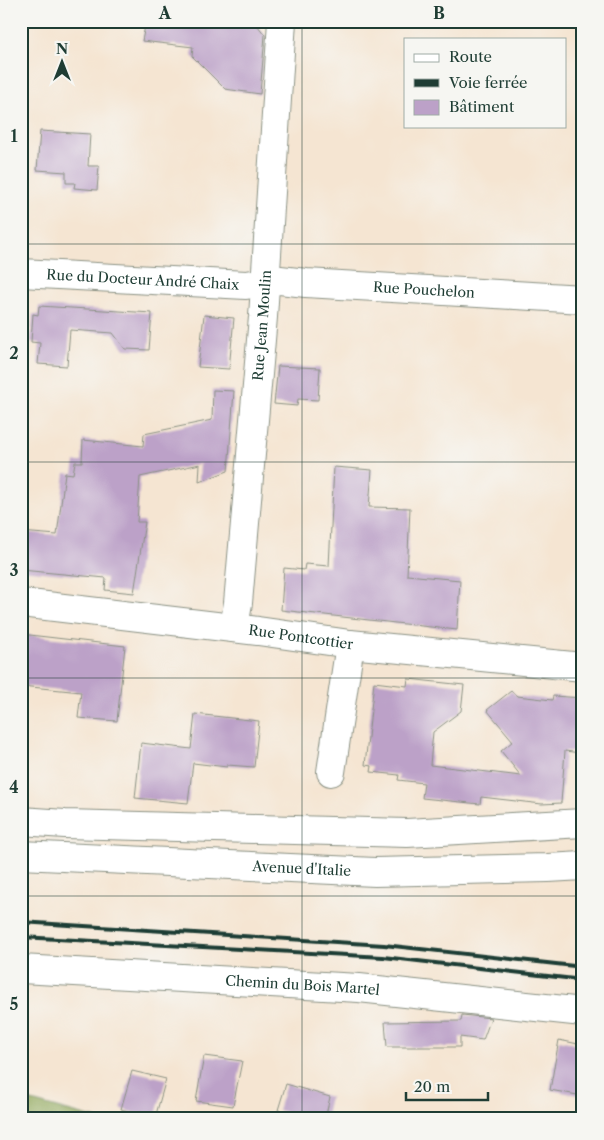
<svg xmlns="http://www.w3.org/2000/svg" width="604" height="1140" font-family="'Libre Caslon Text',serif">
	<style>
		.forest { fill: #8ca455; stroke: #567044 }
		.building { fill: #bca1c8 }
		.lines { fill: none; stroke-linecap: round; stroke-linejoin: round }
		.minor-casing { stroke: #8a9183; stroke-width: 30 }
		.major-casing { stroke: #8a9183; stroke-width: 30 }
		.minor { stroke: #fff; stroke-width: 28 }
		.major { stroke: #fff; stroke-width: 28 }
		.rail { stroke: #1f3d34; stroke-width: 4 }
		.grid { fill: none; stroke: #1f3d34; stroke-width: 1; stroke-opacity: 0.55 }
		.labels { text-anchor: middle; stroke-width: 4; stroke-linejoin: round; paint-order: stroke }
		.street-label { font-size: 14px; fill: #1f3d34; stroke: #f6f6f2 }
		.neatline { fill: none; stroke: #1f3d34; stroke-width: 2 }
		.grid-label { font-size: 16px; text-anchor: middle; font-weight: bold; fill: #1f3d34 }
	</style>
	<rect width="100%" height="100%" fill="#f6f6f2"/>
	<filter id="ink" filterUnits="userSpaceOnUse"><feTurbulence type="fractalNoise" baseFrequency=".02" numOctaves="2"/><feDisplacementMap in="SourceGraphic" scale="10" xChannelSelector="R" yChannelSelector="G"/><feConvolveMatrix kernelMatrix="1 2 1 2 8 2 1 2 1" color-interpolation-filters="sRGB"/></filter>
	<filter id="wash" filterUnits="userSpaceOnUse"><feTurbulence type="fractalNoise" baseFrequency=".0096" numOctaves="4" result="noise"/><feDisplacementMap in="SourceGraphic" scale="20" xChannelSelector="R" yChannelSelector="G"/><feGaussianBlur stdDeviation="1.12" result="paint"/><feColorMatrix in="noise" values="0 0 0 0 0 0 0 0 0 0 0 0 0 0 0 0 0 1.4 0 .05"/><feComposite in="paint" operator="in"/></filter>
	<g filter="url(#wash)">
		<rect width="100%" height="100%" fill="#f5e5d2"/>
		<path class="forest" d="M21,1098L97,1119H21Z"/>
		<g id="blocks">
			<path class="building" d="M146,21H254L265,35L260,94L225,89L192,56L193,47L142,41Z
				M40,131L90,134L88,166H99L97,190L74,188L75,183H66V172L37,170Z
				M39,306L152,313L149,350L125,349L113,333L70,330L67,366L38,364L40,343L31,342L33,314L38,315Z
				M204,315L234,318L229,369L198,367Z
				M278,366L320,368L318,400L298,399L297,406L274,404Z
				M213,390L234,391L228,471L199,482L200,464L140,477L137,522H145L134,593L105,590L106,578L21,570V532L57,535L65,473L73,474L75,462H82L83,440L143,446L144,434L212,420Z
				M334,467L372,470L369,507L410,508L407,575L460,580L457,630L281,610L284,568L304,570L305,564L329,566Z
				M21,634L125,646L117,721L78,718L81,692L21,686Z
				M408,679L464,685L461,711L433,732L430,765L521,776L501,751L513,741L487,710L511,691L517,696L552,700L553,696L583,698V725L580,753L565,751L561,803L542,804L481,797L480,804L422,798L424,783L398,780L399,775L371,772L372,766L365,765L374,682L407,686Z
				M195,714L259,721L254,767L227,765V767L193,763L188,803L135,798L141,743L191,749Z
				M462,1015L491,1018L483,1040L460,1037V1047H387L385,1022L461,1021Z
				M559,1040L583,1045V1096L550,1090Z
				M204,1056L242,1061L233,1106L196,1101Z
				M132,1071L166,1079L155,1118L121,1109Z
				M286,1084L330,1097L325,1119H310L278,1110Z"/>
		</g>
	</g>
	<g filter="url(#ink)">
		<use href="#blocks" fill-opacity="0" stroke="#8a9183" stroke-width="1"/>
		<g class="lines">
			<g class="minor-casing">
				<g id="minor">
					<path id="s1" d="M21,273L246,285L280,280L306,283L583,299"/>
					<path id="s2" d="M21,603L258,631L350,644L583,667"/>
					<path id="s3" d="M234,628L238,603L263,317L282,21"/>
					<path d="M331,772L350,644"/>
					<path id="s4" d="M21,969L359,988L583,1012"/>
				</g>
			</g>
			<g class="major-casing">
				<g id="major">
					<path d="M21,821L65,824L407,833L583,823"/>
					<path id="s5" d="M21,855L375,872L548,868L583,866"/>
				</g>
			</g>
			<use href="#minor" class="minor"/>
			<use href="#major" class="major"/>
			<path class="rail" d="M21,922L384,945L583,967
				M21,937L383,957L583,980"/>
		</g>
	</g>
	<path class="grid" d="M302,21V1119M21,244H583M21,462H583M21,678H583M21,896H583"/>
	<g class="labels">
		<g class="street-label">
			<text dy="5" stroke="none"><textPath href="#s1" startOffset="122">Rue du Docteur André Chaix</textPath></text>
			<text dy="5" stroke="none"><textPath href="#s1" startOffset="404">Rue Pouchelon</textPath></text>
			<text dy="5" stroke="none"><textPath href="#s3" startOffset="304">Rue Jean Moulin</textPath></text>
			<text dy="5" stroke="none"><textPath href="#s2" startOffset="282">Rue Pontcottier</textPath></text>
			<text dy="5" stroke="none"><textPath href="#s5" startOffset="281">Avenue d'Italie</textPath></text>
			<text dy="5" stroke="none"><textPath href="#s4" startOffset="282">Chemin du Bois Martel</textPath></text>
		</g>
	</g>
	<rect width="604" height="1140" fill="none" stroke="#f6f6f2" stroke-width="55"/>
	<rect x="404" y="38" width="162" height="90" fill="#f6f6f2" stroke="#a0aca6"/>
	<rect x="414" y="54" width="25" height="8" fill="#ffffff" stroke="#a0aca6"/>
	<text x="449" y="62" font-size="15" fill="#1f3d34">Route</text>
	<rect x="414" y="79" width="25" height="8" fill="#1f3d34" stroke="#a0aca6"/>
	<text x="449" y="88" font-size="15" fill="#1f3d34">Voie ferrée</text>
	<rect x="414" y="100" width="25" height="15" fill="#bca1c8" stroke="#a0aca6"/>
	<text x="449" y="112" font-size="15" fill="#1f3d34">Bâtiment</text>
	<g transform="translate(62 62)" stroke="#f6f6f2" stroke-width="4" paint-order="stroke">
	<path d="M0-4L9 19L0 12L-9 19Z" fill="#1f3d34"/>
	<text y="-8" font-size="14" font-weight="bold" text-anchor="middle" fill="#1f3d34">N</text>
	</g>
	<path d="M406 1092v8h82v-8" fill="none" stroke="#1f3d34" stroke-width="2.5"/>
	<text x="414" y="1092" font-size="15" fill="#1f3d34" stroke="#f6f6f2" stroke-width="4" paint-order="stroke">20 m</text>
	<rect x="28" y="28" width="548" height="1084" class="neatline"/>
	<g class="grid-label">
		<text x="165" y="19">A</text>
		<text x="439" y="19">B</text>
		<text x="14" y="142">1</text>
		<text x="14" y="359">2</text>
		<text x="14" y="576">3</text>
		<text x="14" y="793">4</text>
		<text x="14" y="1010">5</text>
	</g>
</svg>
